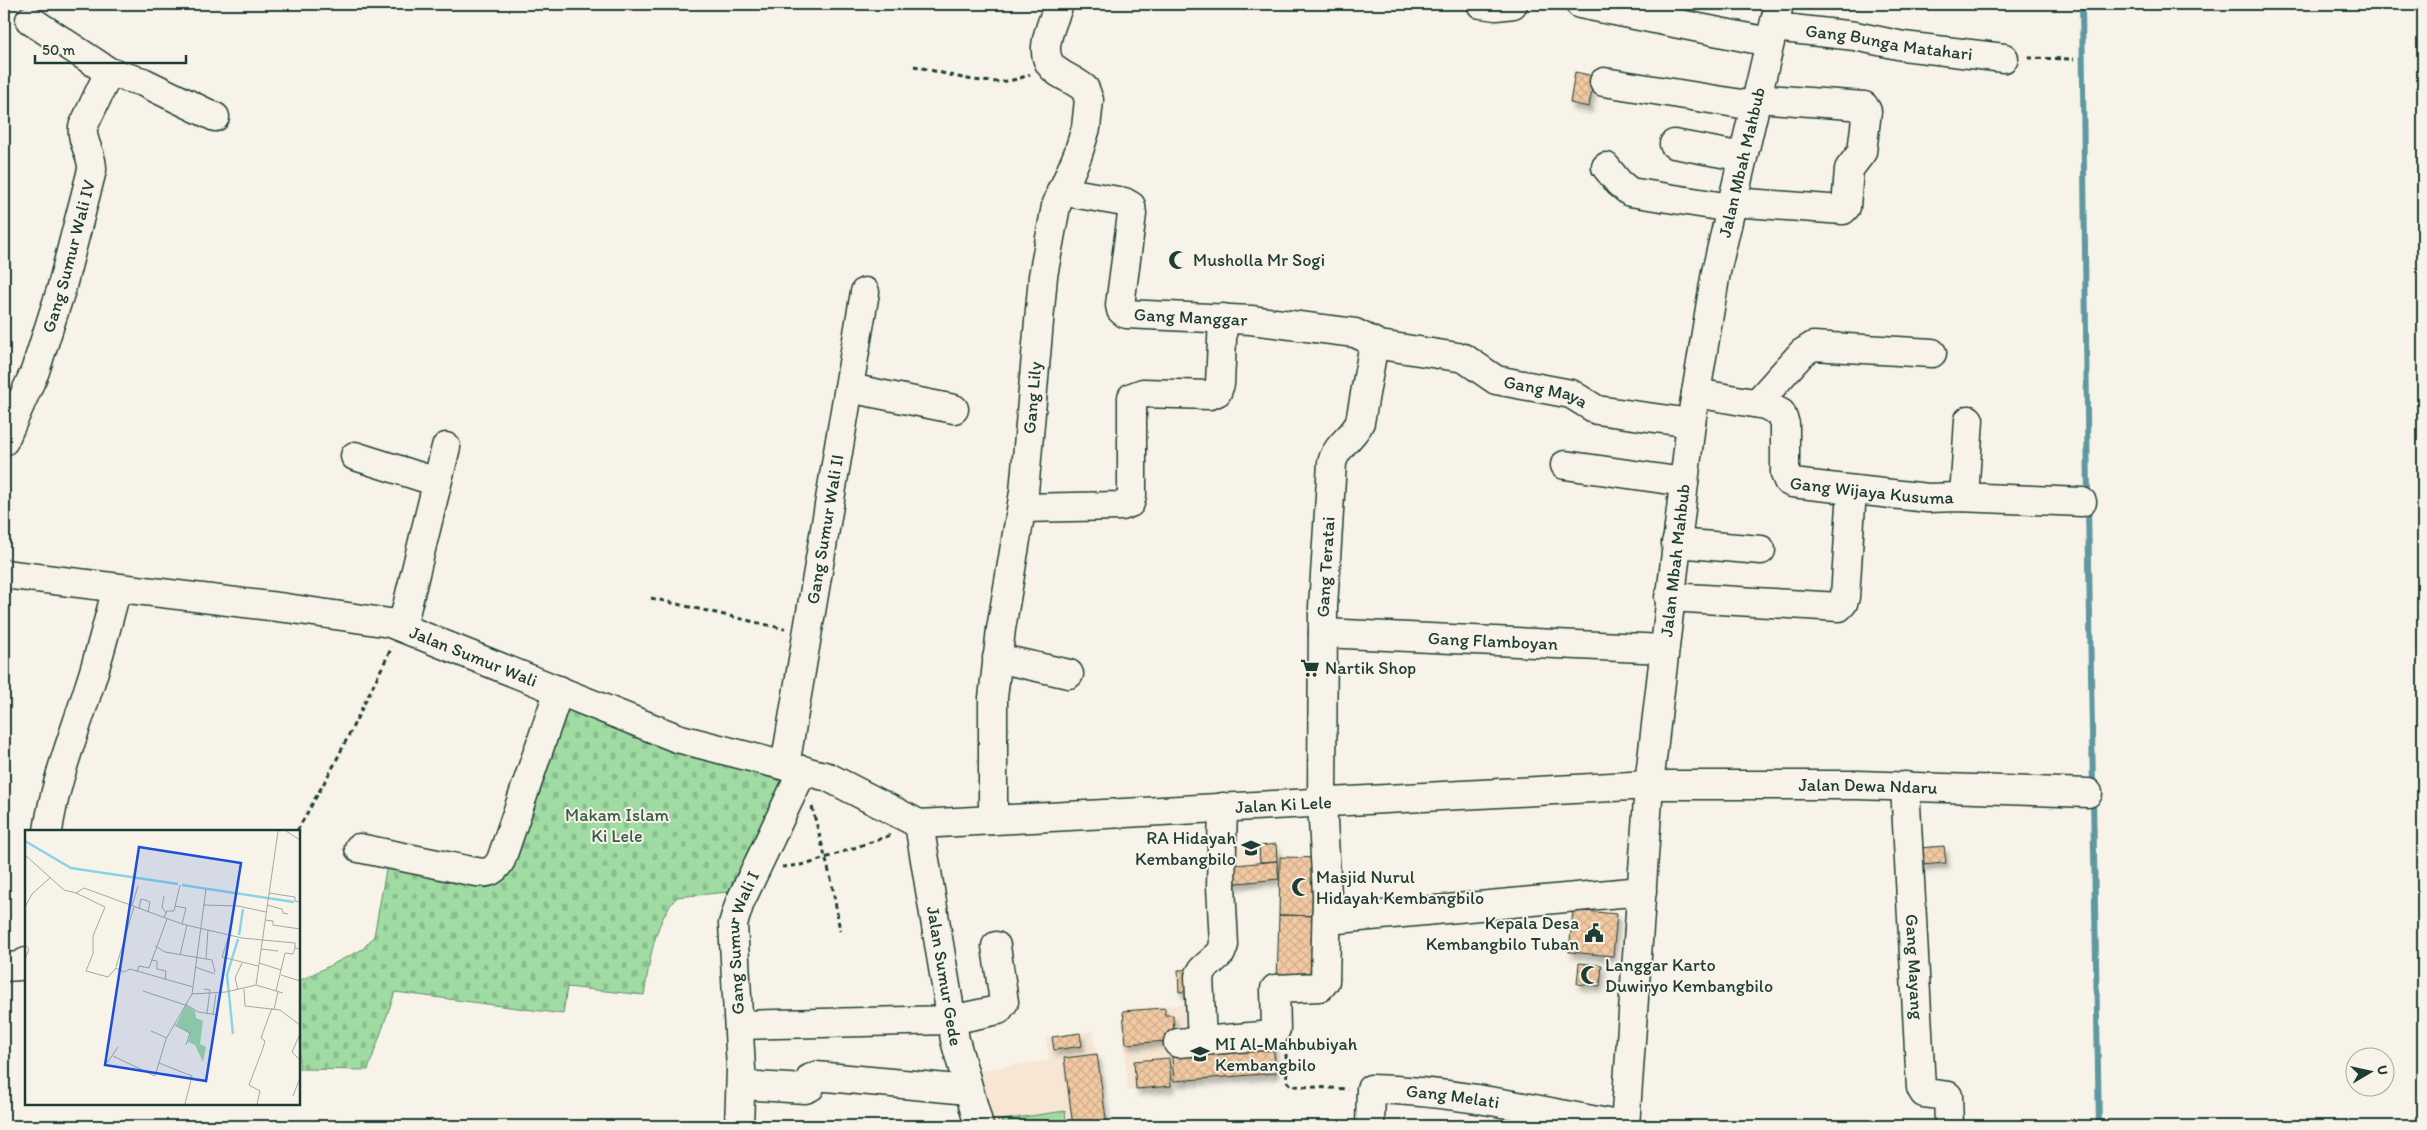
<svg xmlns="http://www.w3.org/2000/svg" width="2427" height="1130" font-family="Itim,sans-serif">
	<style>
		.built { fill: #f6e6d3 }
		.grass { fill: #9fdba2; stroke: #5f8c6b }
		.cemetery { fill: url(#cemetery-stones); stroke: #5f8c6b }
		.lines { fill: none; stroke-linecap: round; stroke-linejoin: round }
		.stream { stroke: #5f98a1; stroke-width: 6 }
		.building { fill: url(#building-cross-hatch); stroke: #1f3d34; filter: url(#shadow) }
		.minor-casing { stroke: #1f3d34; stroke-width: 31 }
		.path { stroke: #1f3d34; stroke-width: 3; stroke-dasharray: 5 4; stroke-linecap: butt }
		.minor { stroke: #f7f3e8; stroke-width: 28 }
		.labels { text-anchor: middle; stroke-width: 4; stroke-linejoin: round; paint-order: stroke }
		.street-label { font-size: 18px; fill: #1f3d34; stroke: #f7f3e8 }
		.poi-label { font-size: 18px; fill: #1f3d34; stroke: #f7f3e8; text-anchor: start }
		.park-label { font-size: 18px; fill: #395d4a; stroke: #f7f3e8 }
		.inset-river { fill: none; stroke: #8ad4ea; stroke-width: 2.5 }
		.inset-road { fill: none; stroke: #a1aaa0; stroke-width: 1 }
		.view { fill: #1d4ed8; fill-opacity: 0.15; stroke: #1d4ed8; stroke-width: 2.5 }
		.inset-edge { fill: none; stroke: #1f3d34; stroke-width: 2.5 }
	</style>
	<defs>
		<pattern id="cemetery-stones" width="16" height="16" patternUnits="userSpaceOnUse" patternTransform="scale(1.25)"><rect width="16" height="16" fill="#9fdba2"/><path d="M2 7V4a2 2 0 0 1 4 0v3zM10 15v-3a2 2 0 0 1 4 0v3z" fill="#88bd8c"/></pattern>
		<pattern id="building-cross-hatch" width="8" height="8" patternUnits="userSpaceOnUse" patternTransform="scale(1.25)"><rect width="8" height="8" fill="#f2c9a2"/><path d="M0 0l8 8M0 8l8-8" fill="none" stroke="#cfae8c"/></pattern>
		<filter id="shadow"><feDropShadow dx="3" dy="5.5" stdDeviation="2.5" flood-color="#0004"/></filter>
	</defs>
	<rect width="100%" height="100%" fill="#f7f3e8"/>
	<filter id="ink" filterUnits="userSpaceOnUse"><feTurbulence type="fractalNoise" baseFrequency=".02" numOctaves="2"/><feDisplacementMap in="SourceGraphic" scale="10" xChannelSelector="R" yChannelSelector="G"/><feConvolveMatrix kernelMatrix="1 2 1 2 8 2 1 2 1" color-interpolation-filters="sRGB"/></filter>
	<g filter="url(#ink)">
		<path class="built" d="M1234,811L1237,847L1276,844L1280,880L1224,885Z
			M1204,1003L1206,1035L1273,1030L1276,1074L1172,1082L1173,1087L1128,1091L1122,1009Z
			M1093,1031L1107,1126H986L970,1072L1049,1060L1046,1038Z"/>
		<path class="grass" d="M1065,1111L1067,1126H1003L1002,1120Z"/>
		<path class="cemetery" d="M562,701L790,775L738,891L677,897C653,923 650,962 644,995L567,987L563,1014L395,992L368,1070L299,1069V981L363,949L374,936L388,859L481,878Z"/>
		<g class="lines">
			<path class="stream" d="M2082,4L2088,497
				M2088,507L2093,787
				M2093,797L2099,1126"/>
		</g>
		<path class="building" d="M1575,72L1594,76L1589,107L1570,103Z
			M1276,844L1277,861L1260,862L1259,846Z
			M1944,846L1946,863L1921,865L1919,848Z
			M1280,857L1324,858L1322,916L1279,915Z
			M1277,861L1279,879L1228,884L1226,866Z
			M1573,910L1617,914L1613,956L1569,952Z
			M1279,915L1323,916L1321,983L1277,982Z
			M1579,963L1602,965L1600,986L1577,984Z
			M1194,969L1195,991L1179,992L1178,970Z
			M1165,1008V1015H1173L1174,1034L1167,1035V1041L1126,1044L1123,1011Z
			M1080,1033L1082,1046L1054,1050L1052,1037Z
			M1273,1041L1276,1073L1174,1081L1171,1048Z
			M1097,1054L1107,1126H1073L1064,1058Z
			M1169,1058L1171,1086L1136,1089L1134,1061Z"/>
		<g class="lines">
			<g class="minor-casing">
				<g id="minor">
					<path d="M1481,4L1496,6L1513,4"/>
					<path d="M1580,4L1769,42"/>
					<path d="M30,20L109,72L143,82L215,117"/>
					<path id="s1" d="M1774,27L1855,36L1903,46L2004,58"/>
					<path d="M1604,82L1754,106"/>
					<path d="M1674,144L1743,157"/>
					<path d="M1606,167L1619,183L1630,192L1731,208"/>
					<path id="s2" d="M1061,191L1124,202L1131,206L1132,214L1120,305L1121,310L1126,314L1251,320L1355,333L1380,345L1464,358L1496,380L1571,394L1597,410L1691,423"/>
					<path d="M1732,202L1843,210L1846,207L1849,169L1862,152L1867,111L1864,106L1756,98"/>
					<path d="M849,388L954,409"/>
					<path id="s3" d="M1696,393L1765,405L1781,413L1785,424V474L1788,481L1792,483L1928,498L1958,497L2082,502"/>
					<path d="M1757,403L1802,353L1813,346L1932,353"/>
					<path id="s4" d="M4,441L35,371L61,290L92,170C93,154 81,143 83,127L109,72"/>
					<path d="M355,456L437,482"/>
					<path d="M1565,465L1684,482"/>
					<path d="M1964,497L1969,420"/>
					<path d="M1022,508L1122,506L1130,503L1132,495V397L1143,393L1210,395L1217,392L1220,384L1223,318"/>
					<path d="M1676,543L1761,550"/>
					<path id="s5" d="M4,574L286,608L390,623L677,738L828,777L919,824"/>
					<path d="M1669,597L1839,607L1843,603L1845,597L1852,490"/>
					<path d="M402,627L446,447"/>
					<path id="s6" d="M1323,633L1664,649"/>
					<path d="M997,658L1069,674"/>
					<path id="s7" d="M785,766L865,292"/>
					<path id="s8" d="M1905,786L1921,1088L1924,1093L1948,1096L1949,1126"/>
					<path id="s9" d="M993,820V698L1001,629L1024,492L1043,276L1056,206L1078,154L1086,128L1089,100L1085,89C1077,82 1067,78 1058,72C1034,56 1052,25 1059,4"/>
					<path id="s10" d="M919,824L1649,785H1858L2088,793"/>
					<path id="s11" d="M919,824L955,1040L979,1126"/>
					<path d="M48,831C55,781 74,735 89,687C100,654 108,621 117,588"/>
					<path d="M359,848L471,871C485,874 493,874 501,860L559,690"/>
					<path d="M1327,920L1642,891"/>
					<path d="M4,967L20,966L26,962"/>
					<path d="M739,1025L951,1020L998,1010L1004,1002L996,946"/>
					<path id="s12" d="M1202,1041L1273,1035L1276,1029L1275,989L1320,987L1325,981L1327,895L1322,801L1323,607L1332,463C1336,445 1353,438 1360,422L1374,343"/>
					<path d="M1178,1043L1202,1041L1199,976L1203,969L1221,953L1224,945L1221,886L1223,807"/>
					<path d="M741,1085L805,1089L810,1087L811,1078L816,1076L968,1090"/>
					<path id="s13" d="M739,1126L741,1069L733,924L740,902L803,770"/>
					<path id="s14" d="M1370,1126L1371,1089C1456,1091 1539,1110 1622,1126"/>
					<path id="s15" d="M1625,1126L1649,785L1691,423L1716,272L1779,4"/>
				</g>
			</g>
			<path class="path" d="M2028,58L2074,59
				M914,66C950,74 995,92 1030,74
				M651,598L785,629
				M812,807L832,883L840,931
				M297,831L334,765L392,647
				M782,867L808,864L891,835
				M1286,1054L1287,1081L1292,1086L1348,1089"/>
			<use href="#minor" class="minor"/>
		</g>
	</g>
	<defs>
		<g id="mosque-bare" transform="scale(1.5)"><path d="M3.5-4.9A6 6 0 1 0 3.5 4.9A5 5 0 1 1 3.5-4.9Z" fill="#1f3d34" stroke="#f7f3e8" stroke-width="2.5" paint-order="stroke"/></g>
		<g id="supermarket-bare" transform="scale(1.5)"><path d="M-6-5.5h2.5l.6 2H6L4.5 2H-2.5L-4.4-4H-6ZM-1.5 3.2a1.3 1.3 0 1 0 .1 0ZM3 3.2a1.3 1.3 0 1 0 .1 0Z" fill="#1f3d34" stroke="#f7f3e8" stroke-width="2.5" paint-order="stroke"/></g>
		<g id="school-bare" transform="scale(1.5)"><path d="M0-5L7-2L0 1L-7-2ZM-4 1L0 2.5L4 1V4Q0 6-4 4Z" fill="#1f3d34" stroke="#f7f3e8" stroke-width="2.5" paint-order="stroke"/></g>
		<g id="civic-bare" transform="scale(1.5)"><path d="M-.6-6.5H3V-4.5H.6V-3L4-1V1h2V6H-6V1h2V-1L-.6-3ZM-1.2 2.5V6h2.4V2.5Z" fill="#1f3d34" stroke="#f7f3e8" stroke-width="2.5" paint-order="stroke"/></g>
	</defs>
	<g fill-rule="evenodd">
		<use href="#mosque-bare" x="1178" y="260"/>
		<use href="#supermarket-bare" x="1310" y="668"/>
		<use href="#school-bare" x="1251" y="848"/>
		<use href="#mosque-bare" x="1301" y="887"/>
		<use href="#civic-bare" x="1594" y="933"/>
		<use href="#mosque-bare" x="1590" y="975"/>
		<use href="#school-bare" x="1200" y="1054"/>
	</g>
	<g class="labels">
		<g class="street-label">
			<text dy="6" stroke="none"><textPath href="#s1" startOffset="116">Gang Bunga Matahari</textPath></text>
			<text dy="6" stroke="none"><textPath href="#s15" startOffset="972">Jalan Mbah Mahbub</textPath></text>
			<text dy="6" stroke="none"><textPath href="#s4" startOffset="196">Gang Sumur Wali IV</textPath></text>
			<text dy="6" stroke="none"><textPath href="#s2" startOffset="248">Gang Manggar</textPath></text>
			<text dy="6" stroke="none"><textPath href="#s2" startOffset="616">Gang Maya</textPath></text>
			<text dy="6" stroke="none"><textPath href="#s9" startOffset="425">Gang Lily</textPath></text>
			<text dy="6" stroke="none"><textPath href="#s3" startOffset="242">Gang Wijaya Kusuma</textPath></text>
			<text dy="6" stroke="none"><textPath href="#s7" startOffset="240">Gang Sumur Wali II</textPath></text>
			<text dy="6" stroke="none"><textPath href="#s15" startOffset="568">Jalan Mbah Mahbub</textPath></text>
			<text dy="6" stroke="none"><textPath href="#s12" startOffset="585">Gang Teratai</textPath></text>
			<text dy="6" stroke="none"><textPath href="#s6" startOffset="170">Gang Flamboyan</textPath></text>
			<text dy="6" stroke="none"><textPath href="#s5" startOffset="479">Jalan Sumur Wali</textPath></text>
			<text dy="6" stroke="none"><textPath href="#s10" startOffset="950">Jalan Dewa Ndaru</textPath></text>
			<text dy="6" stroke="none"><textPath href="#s10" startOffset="365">Jalan Ki Lele</textPath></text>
			<text dy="6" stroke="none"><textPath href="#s13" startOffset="185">Gang Sumur Wali I</textPath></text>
			<text dy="6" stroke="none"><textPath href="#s8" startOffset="181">Gang Mayang</textPath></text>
			<text dy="6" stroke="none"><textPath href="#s11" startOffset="154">Jalan Sumur Gede</textPath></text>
			<text dy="6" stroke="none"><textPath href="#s14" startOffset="119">Gang Melati</textPath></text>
		</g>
		<g class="poi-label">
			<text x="1193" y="266">Musholla Mr Sogi</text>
			<text x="1325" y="674">Nartik Shop</text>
			<text x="1236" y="844" text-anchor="end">RA Hidayah<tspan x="1236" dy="21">Kembangbilo</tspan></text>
			<text x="1316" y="883">Masjid Nurul<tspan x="1316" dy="21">Hidayah Kembangbilo</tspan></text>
			<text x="1579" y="929" text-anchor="end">Kepala Desa<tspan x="1579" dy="21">Kembangbilo Tuban</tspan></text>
			<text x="1605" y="971">Langgar Karto<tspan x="1605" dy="21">Duwiryo Kembangbilo</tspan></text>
			<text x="1215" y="1050">MI Al-Mahbubiyah<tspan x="1215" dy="21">Kembangbilo</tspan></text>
		</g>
		<g class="park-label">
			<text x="617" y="821">Makam Islam<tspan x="617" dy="21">Ki Lele</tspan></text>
		</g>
	</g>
	<g transform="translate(25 830)">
		<rect width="275" height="275" fill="#f7f3e8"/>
		<path d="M161,175L170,181L171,188L178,191L175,214L181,217L178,232L170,215L163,212L165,204L151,195Z" fill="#9fdba2"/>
		<path class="inset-river" d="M0,11L46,38L153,54M157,55L269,72M214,105L218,79M208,204L202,145L213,109"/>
		<path class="inset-road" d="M261,1L275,10M0,25L39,60L51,63L59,58L157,94L217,108L270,113V118L275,119M51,63L80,77L68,106V124L61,141L83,147L91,138L99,142L105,139L168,157M244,63L270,67V71L275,72M139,66L137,77L141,83M178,75L213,76L241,82M242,75L257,79L258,83L263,84M107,76L113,56M150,76L161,78L157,94M0,77L7,64L26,47M114,79L116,69L120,70L125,72L123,82M139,88L142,81H149L155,55M240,90L248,91V95L275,99M204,105L197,127L233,136M0,114L4,119L0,129M130,116L140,122L187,130L190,142M236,119L253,121M155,125L162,95M181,129L183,100M126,130L132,131V139L141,141L140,150M234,133L256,140M91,137L109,77M170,137L190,144M112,142L114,136L124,138L142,89M256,145L275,151M231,155L253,1M231,155L258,163M179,159L185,160L182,183M219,159L220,176L255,180L275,195M213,160L210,148L217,133M118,161L160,175M251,161L260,123L268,124L270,118M167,164L181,59M167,164L201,162L231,155M160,174L173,182L193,185M249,179L253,162M188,184L191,164M150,195L165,203L161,215M126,201L142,208M275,204L267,222L275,230M88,226L130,246L141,209L167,164M82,233L93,217M134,233L167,246L160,274M268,266L275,248M232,274L235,261L224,255L238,218L240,211L236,208L247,178"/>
		<path class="view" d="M114,17L216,33L181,251L80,235Z"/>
		<rect width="275" height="275" class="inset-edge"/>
	</g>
	<rect width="2427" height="1130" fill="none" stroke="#f7f3e8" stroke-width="20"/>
	<rect x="10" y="10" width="2407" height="1110" fill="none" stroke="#1f3d34" stroke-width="2" filter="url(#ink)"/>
	<g transform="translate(2370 1072) rotate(81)"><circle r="24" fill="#f7f3e8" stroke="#a1aaa0"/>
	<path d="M0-4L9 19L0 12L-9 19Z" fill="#1f3d34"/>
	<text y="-8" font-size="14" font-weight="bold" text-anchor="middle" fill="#1f3d34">U</text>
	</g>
	<path d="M35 55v8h151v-8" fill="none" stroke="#1f3d34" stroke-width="2.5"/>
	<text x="42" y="55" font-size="15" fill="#1f3d34" stroke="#f7f3e8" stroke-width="4" paint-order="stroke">50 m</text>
</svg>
